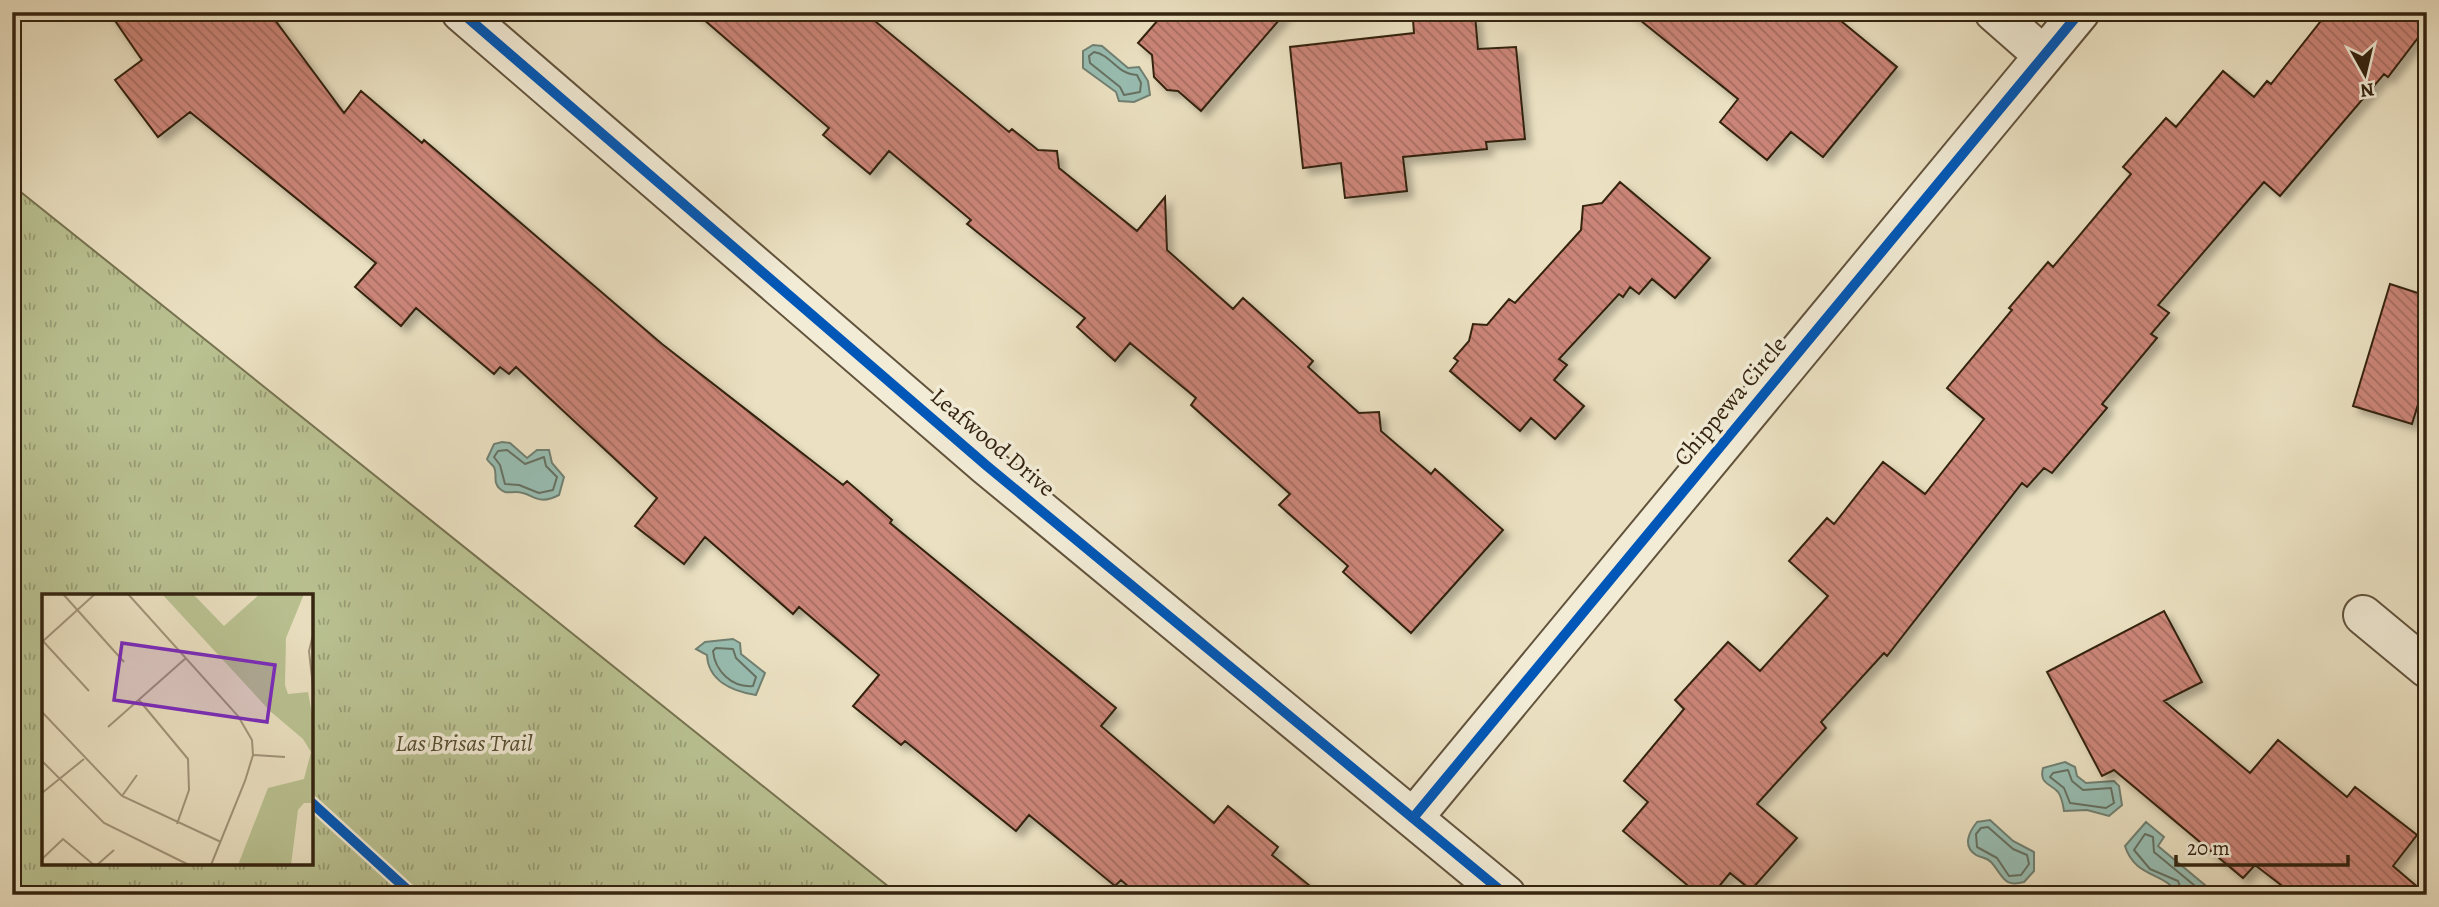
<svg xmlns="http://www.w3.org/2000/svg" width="2439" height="907" font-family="Alegreya,serif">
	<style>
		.park { fill: url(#park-tufts); stroke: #777351; stroke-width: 2; fill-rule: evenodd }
		.water { fill: #98beb3; stroke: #708072; stroke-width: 2 }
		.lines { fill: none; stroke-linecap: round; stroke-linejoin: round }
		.shore { stroke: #667162; stroke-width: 2 }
		.building { fill: url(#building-back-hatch); stroke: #342410; stroke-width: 2; filter: url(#shadow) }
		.street-casing { stroke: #62533c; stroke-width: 42 }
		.street { stroke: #f2ecd7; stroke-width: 38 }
		.cycleway-casing { stroke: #f2ecd7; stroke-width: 15 }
		.cycleway { stroke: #0057b8; stroke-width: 10 }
		.labels { text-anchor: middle; stroke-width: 7; stroke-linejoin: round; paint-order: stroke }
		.street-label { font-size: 24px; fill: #342410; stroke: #f2ecd7 }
		.park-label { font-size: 24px; font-style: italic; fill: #564c30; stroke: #f2ecd7 }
		.inset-road { fill: none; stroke: #a2957b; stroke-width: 2 }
		.view { fill: #7b2cbf; fill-opacity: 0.15; stroke: #7b2cbf; stroke-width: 3.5 }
		.inset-edge { fill: none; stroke: #342410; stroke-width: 3.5 }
	</style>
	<defs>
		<pattern id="park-tufts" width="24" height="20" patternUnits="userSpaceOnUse" patternTransform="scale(1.75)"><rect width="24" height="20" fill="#bac292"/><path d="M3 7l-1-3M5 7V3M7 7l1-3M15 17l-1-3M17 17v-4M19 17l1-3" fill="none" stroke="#989d76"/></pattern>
		<pattern id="building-back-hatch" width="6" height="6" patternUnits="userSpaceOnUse" patternTransform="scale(1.75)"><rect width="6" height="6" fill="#cb8578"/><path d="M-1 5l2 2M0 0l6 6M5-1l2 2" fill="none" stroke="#a66d61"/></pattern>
		<filter id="shadow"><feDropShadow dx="6" dy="6" stdDeviation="3.5" flood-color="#0004"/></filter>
	</defs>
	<rect width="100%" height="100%" fill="#ebe1c2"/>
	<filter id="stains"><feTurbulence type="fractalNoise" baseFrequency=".00286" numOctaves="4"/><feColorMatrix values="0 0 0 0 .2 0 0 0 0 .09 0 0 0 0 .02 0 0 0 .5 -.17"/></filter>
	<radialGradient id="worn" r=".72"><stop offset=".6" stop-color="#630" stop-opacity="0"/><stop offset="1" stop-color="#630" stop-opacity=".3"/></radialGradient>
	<path class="park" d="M12,185L899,895H12ZM44,596H312V863H44Z"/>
	<path class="water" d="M1093,45L1102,46L1128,68L1139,67L1148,81L1150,95L1134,102L1119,101L1116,92L1083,68V51Z
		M502,442L510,443L527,458L537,450H549L552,463L564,477L559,495C536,507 533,492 516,492C509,492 506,494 500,489C492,482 498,475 494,467C492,464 488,462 487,459L494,444Z
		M733,639L740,643L741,654L765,673L756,695C731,691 708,680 707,655L696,649L705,642Z
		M2065,762L2075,767L2077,776L2086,783L2114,781L2119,786L2122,805L2109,816L2087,810L2064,811C2063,805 2062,797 2058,792C2050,783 2039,784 2043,768Z
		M1990,820L2013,841L2034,852V871L2024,882C2003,888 2003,875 1991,862C1986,857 1981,858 1976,855C1962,846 1969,832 1977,822Z
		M2146,822L2164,837L2158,846L2217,895H2177C2168,872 2135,879 2125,846Z"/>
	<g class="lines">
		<path class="shore" d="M1094,52C1112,55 1116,74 1137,75L1141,83L1140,92L1124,95L1120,87L1090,63L1089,56Z
			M507,450L525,464L544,457L546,466L557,477L553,490L539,493L519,485L505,484L500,465L494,457L498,451Z
			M716,648L733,649L736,658L756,677L753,686C732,688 715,671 713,651Z
			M2068,770L2072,781L2083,790L2111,788L2114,803L2106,808L2070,803L2064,788L2050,777L2053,773Z
			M1988,827L2013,849L2027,855L2029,864L2021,875L2009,876L1997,858L1977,847L1976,834L1981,828Z
			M2183,895L2178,881L2150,869L2134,850L2145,834L2153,837L2154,852L2206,895"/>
	</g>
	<path class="building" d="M109,12H269L344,113L361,91L422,143L424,140L662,344L843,485L847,481L892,520L890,523L1116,708L1101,726L1214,823L1228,806L1278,847L1272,855L1321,895H1138L1121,880L1115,886L1029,815L1016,831L905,741L901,745L853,706L879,675L799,607L793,614L705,537L684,564L635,526L657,498L516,367L509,374L500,367L494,374L416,308L401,326L355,287L376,263L190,112L158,137L115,80L142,60Z
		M695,12H864L1009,132L1012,129L1038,150L1057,151L1059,168L1137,231L1165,197L1167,250L1233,309L1243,298L1313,361L1308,367L1359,413L1379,412L1381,431L1431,474L1435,469L1503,530L1411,633L1343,572L1348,566L1279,505L1290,494L1191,405L1196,398L1130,343L1115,361L1077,327L1085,318L967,224L971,220L889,151L870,174L823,135L829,128Z
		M1165,12H1286L1201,111L1178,91L1167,90L1154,77L1152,55L1138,43Z
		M1630,12H1830L1897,67L1823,157L1791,132L1767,160L1720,122L1738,99Z
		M2328,12H2427V26L2388,77L2384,74L2280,196L2264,182L2158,305L2169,313L2151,334L2157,338L2102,404L2107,408L2052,473L2044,468L2027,487L2022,483L1887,656L1884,653L1821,722L1826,728L1757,804L1797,838L1751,890L1730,873L1712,895H1699L1623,831L1648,802L1624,781L1684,709L1675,700L1728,642L1760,671L1828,596L1789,561L1827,518L1834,524L1883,462L1925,494L1984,419L1947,388L2012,310L2009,308L2048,262L2053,267L2131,174L2123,167L2166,118L2176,127L2223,71L2254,97L2267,81L2271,84Z
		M1475,15L1478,49L1516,47L1525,139L1486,142L1487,149L1403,157L1407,191L1345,198L1341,163L1303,168L1290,47L1414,33L1413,20Z
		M1620,182L1710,258L1675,298L1652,279L1639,294L1630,287L1623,297L1619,294L1559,359L1567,365L1554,380L1584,406L1555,439L1531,418L1520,431L1450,371L1458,361L1454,358L1469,341L1473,324L1487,325L1509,299L1515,303L1581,230L1583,206L1602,203Z
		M2390,284L2427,296V375L2412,424L2353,406Z
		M2164,611L2202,682L2164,701L2250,773L2278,740L2347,797L2355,787L2417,835L2393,866L2427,895H2294L2255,865L2243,878L2114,770L2102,776L2047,672Z"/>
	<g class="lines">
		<g class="street-casing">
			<path id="street" d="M461,12L987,466L1506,895
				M1994,12L2043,55
				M2363,615L2427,668
				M1413,818L2080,12"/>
		</g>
		<use href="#street" class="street"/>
		<g class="cycleway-casing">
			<path id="cycleway" d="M461,12L987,466L1506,895
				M312,803L413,895
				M1413,818L2080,12"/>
		</g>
		<use href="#cycleway" class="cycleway"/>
	</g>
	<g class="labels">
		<g class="street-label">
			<text transform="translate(1730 401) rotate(-50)" y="8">Chippewa Circle</text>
			<text transform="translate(993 442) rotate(40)" y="8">Leafwood Drive</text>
		</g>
		<g class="park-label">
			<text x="464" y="751">Las Brisas Trail</text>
		</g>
	</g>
	<g transform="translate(42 594)">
		<rect width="271" height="271" fill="#ebe1c2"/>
		<path d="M151,0L182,32L218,0H262L244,44L243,91L246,100L266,98L272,131V209H262L256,216L249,271H196L226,194L262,185L269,158L261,145L228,117L120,0Z" fill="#bac292"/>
		<path class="inset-road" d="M21,0L82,68M86,0L196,122L210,146L211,161L203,187L169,271M272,37L267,57L272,101M0,46L47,97M0,48L53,0M97,106L146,165L147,196L135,230M0,118L80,202L179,248M66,133L144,64M211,161L243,163M0,167L62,229L147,271M0,199L42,165M80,202L95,181M0,265L21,245L52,271M55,271L72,256"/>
		<path class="view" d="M80,49L233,71L225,128L72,106Z"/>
		<rect width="271" height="271" class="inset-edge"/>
	</g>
	<rect width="2439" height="907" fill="none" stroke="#ebe1c2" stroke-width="42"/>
	<rect x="14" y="14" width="2411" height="879" fill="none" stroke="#342410" stroke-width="3.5"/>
	<rect x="21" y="21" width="2397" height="865" fill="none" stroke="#342410" stroke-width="2"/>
	<g transform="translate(2365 74) rotate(172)" stroke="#f2ecd7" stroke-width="5" paint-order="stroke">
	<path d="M0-5L12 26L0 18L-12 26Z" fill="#342410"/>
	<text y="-10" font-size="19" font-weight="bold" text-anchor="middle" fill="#342410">N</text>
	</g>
	<path d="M2176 855v10h172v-10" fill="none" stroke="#342410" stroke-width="3.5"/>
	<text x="2187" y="855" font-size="21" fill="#342410" stroke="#f2ecd7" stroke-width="5" paint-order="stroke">20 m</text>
	<rect width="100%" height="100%" filter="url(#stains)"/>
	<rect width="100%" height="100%" fill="url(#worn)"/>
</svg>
